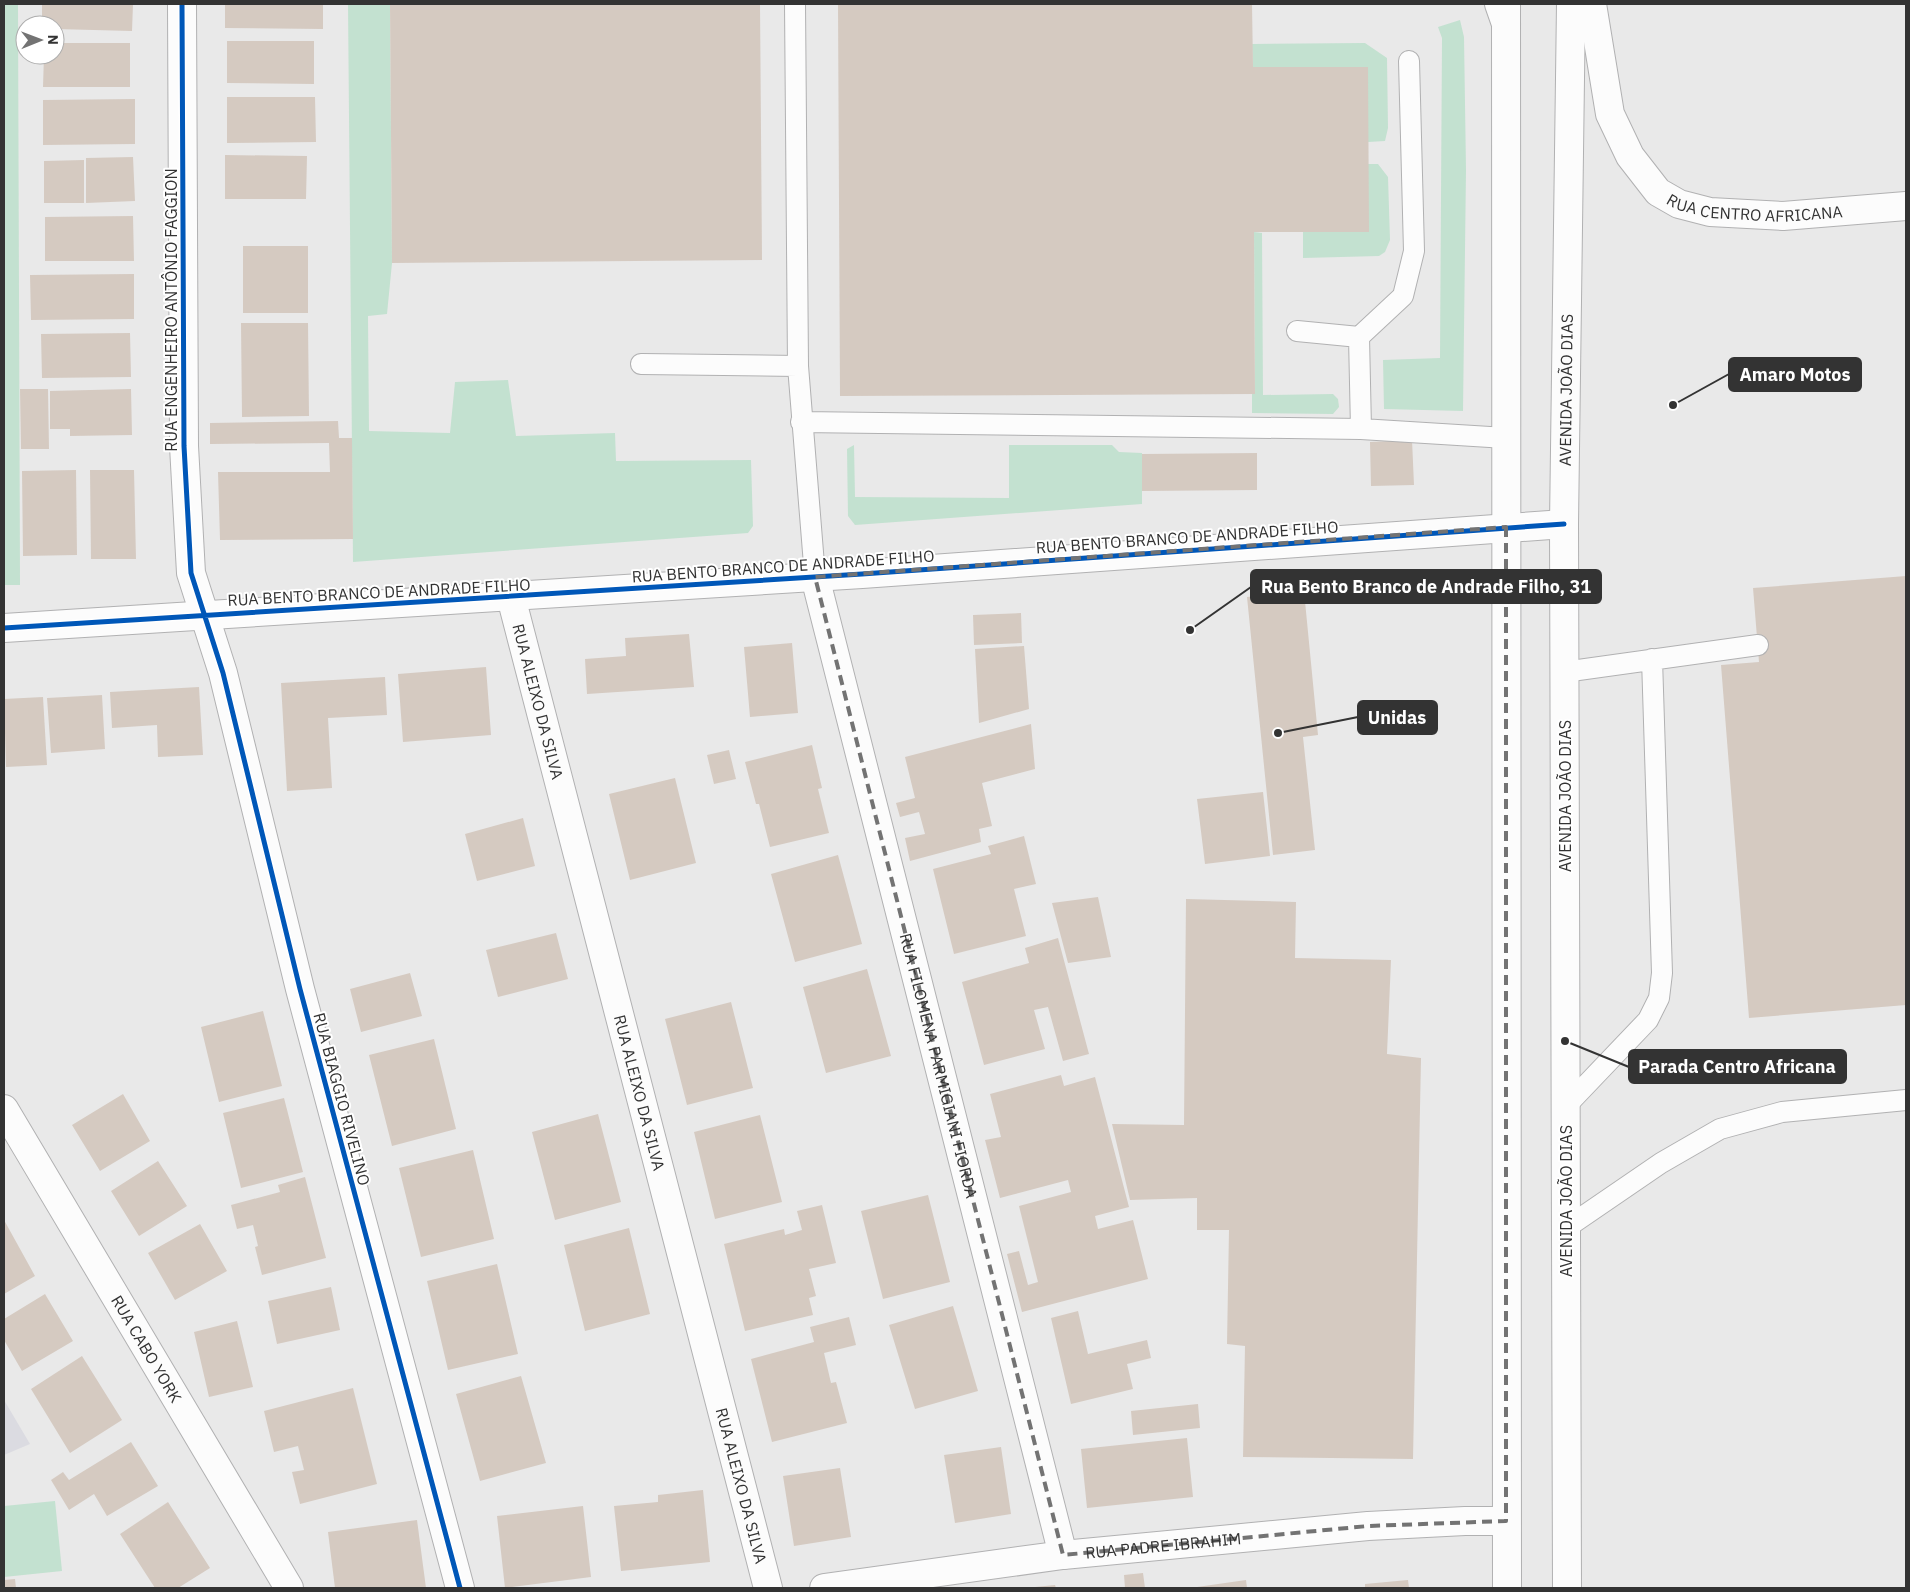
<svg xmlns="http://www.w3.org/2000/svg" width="1910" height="1592" font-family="'IBM Plex Sans',sans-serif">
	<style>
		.built { fill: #dbdbe1 }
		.green { fill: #c3e1d0 }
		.building { fill: #d5cac1 }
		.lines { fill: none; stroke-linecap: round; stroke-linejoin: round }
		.service-casing { stroke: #b1b1b2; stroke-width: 22 }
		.minor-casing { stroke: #b1b1b2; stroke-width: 30 }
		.tertiary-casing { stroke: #b1b1b2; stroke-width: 30 }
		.primary-casing { stroke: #b1b1b2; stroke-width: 30 }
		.trunk-casing { stroke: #b1b1b2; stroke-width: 30 }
		.service { stroke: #fcfcfc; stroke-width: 20 }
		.minor { stroke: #fcfcfc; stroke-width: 28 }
		.tertiary { stroke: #fcfcfc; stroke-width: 28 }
		.primary { stroke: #fcfcfc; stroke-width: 28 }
		.trunk { stroke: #fcfcfc; stroke-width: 28 }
		.cycleway-casing { stroke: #fff; stroke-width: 8 }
		.cycleway { stroke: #0057b8; stroke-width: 5 }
		.marked { fill: none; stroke: #737373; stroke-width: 4; stroke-dasharray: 10 6; stroke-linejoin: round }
		.labels { text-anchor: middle; stroke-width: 4; stroke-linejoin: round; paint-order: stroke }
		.street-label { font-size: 16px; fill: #333; stroke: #fff }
		.leader { fill: none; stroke: #333; stroke-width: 2 }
		.callout-dot { fill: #333; stroke: #fff; stroke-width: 2 }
		.callout { fill: #333; stroke: #333; stroke-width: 2 }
		.callout-label { font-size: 18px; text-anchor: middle; font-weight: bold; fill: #fff }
	</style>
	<rect width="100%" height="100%" fill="#e9e9e9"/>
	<path class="built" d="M4,1400L30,1444L4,1455Z"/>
	<path class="green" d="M4,4H18L20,585H4Z
		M348,4H390L392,263L387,314L368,316L369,431L450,433L455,382L508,380L516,436L615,433L616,461L751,460L753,526L748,533L353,562Z
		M1460,20L1464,37L1466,170L1463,411L1384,409L1383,360L1440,358L1442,38L1438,27Z
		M1365,43L1387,58L1388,128L1385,141L1368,142V67H1253L1252,44Z
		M1368,164H1378L1388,177L1390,240L1385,252L1379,256L1303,258V232Z
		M1254,232L1262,233L1263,395L1333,394L1338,399L1339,407L1333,414L1252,413V394L1255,393Z
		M854,445L855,497L1009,498V445H1112L1119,452L1142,453V504L855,525L848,516L847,449Z
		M55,1501L62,1571L4,1577V1506Z"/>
	<path class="building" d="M42,4H133L132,31L55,29V25H42Z
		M225,4H323V29L225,28Z
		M390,4H760L762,260L392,263Z
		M838,4H1252L1253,67H1368L1369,232H1254L1255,394L840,396Z
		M227,41H314V84L227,83Z
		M55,43H130V87H43L44,55H55Z
		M227,97H315L316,142L227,143Z
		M135,99V144L43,145V100Z
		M225,155L307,156L306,199H225Z
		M133,157L135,201L86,203V158Z
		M84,160V203H44V161Z
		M133,216L134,261H45V217Z
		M243,246H308V313H243Z
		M134,274V319L31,320L30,275Z
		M241,323H308L309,416L242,417Z
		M130,333L131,377L42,378L41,334Z
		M20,389H48L49,449H21Z
		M131,389L132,435L70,436V429H50V391Z
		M338,421L339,438H352L353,539L220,540L218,472H330L329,443L210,444V423Z
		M1412,440L1414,485L1371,486L1370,442Z
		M1257,453V490L1142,491V454Z
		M76,470L77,555L23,556L22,471Z
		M90,470H134L136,559H91Z
		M1906,576V1005L1749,1018L1721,665L1759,662L1753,588Z
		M1304,591L1318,735L1303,737L1315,850L1273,855L1247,597Z
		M1021,613L1022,643L974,645L973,615Z
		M689,634L694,687L587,694L585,659L626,656L625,638Z
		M792,643L798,713L750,717L744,647Z
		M1024,646L1029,709L979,723L975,649Z
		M486,667L491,735L403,742L398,674Z
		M385,677L387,715L328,718L332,788L287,791L281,683Z
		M199,687L203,755L158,757L157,725L112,728L110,692Z
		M102,695L105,749L51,753L47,698Z
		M43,697L47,765L6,767L4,699Z
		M1031,724L1035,769L982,783L992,826L979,829L981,842L910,861L905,838L925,834L919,812L900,817L896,803L915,798L905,757Z
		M812,745L822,788L818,789L829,833L770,847L759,804H756L745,762Z
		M729,750L736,779L714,784L707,755Z
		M675,778L696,863L630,880L609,794Z
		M1263,792L1270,856L1205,864L1197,799Z
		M523,818L535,866L477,881L465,834Z
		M1024,836L1036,884L1014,889L1026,936L954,954L933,869L991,854L988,846Z
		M838,855L862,944L795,962L771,874Z
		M1098,897L1111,957L1068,963L1052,903Z
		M1186,899L1296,902L1295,958L1391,960L1387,1054L1421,1058L1413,1459L1243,1457L1245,1346L1227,1344L1229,1230H1197V1198L1130,1200L1112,1124L1184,1125Z
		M556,933L568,979L498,997L486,950Z
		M1058,938L1089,1054L1063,1061L1048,1007L1034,1010L1045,1049L984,1065L962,982L1029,963L1025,948Z
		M867,969L891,1056L826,1073L803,987Z
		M410,973L422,1016L361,1032L350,989Z
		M731,1002L753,1088L687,1105L665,1019Z
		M263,1011L282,1086L219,1102L201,1027Z
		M434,1039L456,1129L392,1146L369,1055Z
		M1061,1075L1064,1086L1095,1077L1129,1207L1095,1216L1098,1229L1133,1220L1148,1279L1022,1312L1007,1254L1019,1251L1028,1285L1038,1282L1019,1206L1071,1192L1068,1180L1000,1198L985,1140L1001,1137L990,1094Z
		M123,1094L150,1141L100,1171L72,1125Z
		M284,1098L303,1172L241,1188L223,1113Z
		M598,1114L621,1202L555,1220L532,1132Z
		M760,1115L782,1202L715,1219L694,1132Z
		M473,1150L494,1239L421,1257L399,1168Z
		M158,1161L187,1206L139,1236L111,1191Z
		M305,1177L326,1258L262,1275L255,1247L258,1246L253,1225L237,1229L231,1205L280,1192L278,1185Z
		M928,1195L950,1282L883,1299L861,1211Z
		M822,1205L836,1263L809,1269L816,1296L809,1298L813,1315L745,1331L724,1244L784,1229L785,1235L802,1230L797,1211Z
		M4,1220L35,1276L4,1294Z
		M200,1224L227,1271L175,1300L148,1253Z
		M629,1228L650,1314L585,1331L564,1245Z
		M497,1264L518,1354L448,1370L427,1281Z
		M331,1287L340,1330L277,1344L268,1301Z
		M45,1294L73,1341L22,1371L4,1340V1319Z
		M953,1306L978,1391L915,1409L889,1325Z
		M1078,1311L1088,1354L1147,1340L1151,1358L1127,1364L1133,1389L1071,1404L1051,1318Z
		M849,1317L856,1345L824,1353L831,1383L836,1382L847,1423L772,1442L751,1359L814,1342L810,1327Z
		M237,1321L253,1387L209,1397L194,1332Z
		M82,1356L122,1420L70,1453L31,1389Z
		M521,1376L546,1463L480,1481L456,1394Z
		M353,1388L377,1484L300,1504L292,1472L304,1470L298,1446L274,1452L264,1411Z
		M1198,1404L1200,1428L1133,1435L1131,1411Z
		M1187,1438L1193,1497L1087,1508L1081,1449Z
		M131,1442L158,1486L107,1516L94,1494L69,1510L51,1480L63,1472L69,1480Z
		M1001,1447L1011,1514L955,1523L944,1455Z
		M840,1468L851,1537L794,1546L783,1476Z
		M703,1490L710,1562L621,1571L614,1506L658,1502V1495Z
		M168,1502L210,1568L178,1588H155L120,1534Z
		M583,1506L591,1577L505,1588L497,1516Z
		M417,1520L426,1588H335L328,1532Z
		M1143,1573L1145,1588H1125L1124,1575Z
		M15,1579L16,1588H4V1580Z
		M1246,1580L1247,1588H1197V1587Z
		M1408,1580L1409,1588H1365V1584Z
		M1055,1585L1056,1588H1035V1587Z"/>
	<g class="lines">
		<g class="service-casing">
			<path id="service" d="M795,4L798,366L815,577
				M1297,331L1359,337
				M641,364L798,366
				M801,422L1361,429L1359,337L1403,296L1414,251L1409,61
				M1361,429L1506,438
				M1564,672L1758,645
				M1565,1107L1648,1020L1659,998L1662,973L1652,659
				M1566,1228L1661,1163L1720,1129L1782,1112L1906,1100"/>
		</g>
		<g class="minor-casing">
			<g id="minor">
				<path d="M182,4L184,446L191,573L223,673L300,989L460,1588"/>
				<path id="s1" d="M815,577L1063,1555"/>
				<path id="s2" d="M511,597L768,1588"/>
				<path id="s3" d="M4,1109L289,1588"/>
				<path id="s4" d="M824,1588L1063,1555L1368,1526L1465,1521H1506"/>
			</g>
		</g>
		<g class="tertiary-casing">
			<g id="tertiary">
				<path id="s5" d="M1592,4L1610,114L1630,156L1658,192L1679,204L1710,212L1783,216L1906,206"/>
				<path d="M4,628L862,574L1564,524"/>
			</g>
		</g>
		<g class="primary-casing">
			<g id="primary">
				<path d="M1506,4L1507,1588"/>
				<path id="s6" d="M1567,1588L1564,524L1571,4"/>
			</g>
		</g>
		<g class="trunk-casing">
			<path id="trunk" d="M1499,4L1506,24"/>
		</g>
		<use href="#service" class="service"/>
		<use href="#minor" class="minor"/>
		<use href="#tertiary" class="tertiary"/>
		<use href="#primary" class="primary"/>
		<use href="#trunk" class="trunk"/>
		<g class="cycleway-casing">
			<path id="cycleway" d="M182,4L184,446L191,573L223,673L300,989L460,1588
				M4,628L862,574L1564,524"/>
		</g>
		<use href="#cycleway" class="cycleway"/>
	</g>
	<path class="marked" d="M1506,527V1521L1368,1526L1063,1555L815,577Z"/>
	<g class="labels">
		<g class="street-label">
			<text dy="6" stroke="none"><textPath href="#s5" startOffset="304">RUA CENTRO AFRICANA</textPath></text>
			<text transform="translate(171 310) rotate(-90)" y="6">RUA ENGENHEIRO ANTÔNIO FAGGION</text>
			<text dy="6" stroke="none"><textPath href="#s6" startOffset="1198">AVENIDA JOÃO DIAS</textPath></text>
			<text transform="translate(1187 537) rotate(-4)" y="6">RUA BENTO BRANCO DE ANDRADE FILHO</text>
			<text transform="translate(783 566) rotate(-4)" y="6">RUA BENTO BRANCO DE ANDRADE FILHO</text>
			<text transform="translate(379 592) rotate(-3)" y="6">RUA BENTO BRANCO DE ANDRADE FILHO</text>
			<text dy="6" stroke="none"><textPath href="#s2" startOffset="108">RUA ALEIXO DA SILVA</textPath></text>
			<text transform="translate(1565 796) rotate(-90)" y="6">AVENIDA JOÃO DIAS</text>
			<text dy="6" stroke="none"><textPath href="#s1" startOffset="504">RUA FILOMENA PARMIGIANI FIORDA</textPath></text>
			<text dy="6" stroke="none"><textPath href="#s2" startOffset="512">RUA ALEIXO DA SILVA</textPath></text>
			<text transform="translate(342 1099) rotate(75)" y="6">RUA BIAGGIO RIVELINO</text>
			<text transform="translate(1566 1201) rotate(-90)" y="6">AVENIDA JOÃO DIAS</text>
			<text dy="6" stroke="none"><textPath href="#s3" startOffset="279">RUA CABO YORK</textPath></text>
			<text dy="6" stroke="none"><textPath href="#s2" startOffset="918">RUA ALEIXO DA SILVA</textPath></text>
			<text dy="6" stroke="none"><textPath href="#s4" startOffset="342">RUA PADRE IBRAHIM</textPath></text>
		</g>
	</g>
	<path class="leader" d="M1673 405L1729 374M1190 630L1251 587M1278 733L1358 717M1565 1041L1629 1067"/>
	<g class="callout-dot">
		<circle cx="1673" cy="405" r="5"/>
		<circle cx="1190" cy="630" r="5"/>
		<circle cx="1278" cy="733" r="5"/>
		<circle cx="1565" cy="1041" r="5"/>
	</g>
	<g class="callout">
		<rect x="1729" y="358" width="132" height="33" rx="5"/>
		<rect x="1251" y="570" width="350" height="33" rx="5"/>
		<rect x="1358" y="701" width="79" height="33" rx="5"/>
		<rect x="1629" y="1050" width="217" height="33" rx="5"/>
	</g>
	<g class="callout-label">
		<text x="1795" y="381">Amaro Motos</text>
		<text x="1426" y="593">Rua Bento Branco de Andrade Filho, 31</text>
		<text x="1397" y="724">Unidas</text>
		<text x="1737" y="1073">Parada Centro Africana</text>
	</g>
	<rect width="1910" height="1592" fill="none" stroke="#333333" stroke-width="10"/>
	<g transform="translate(40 40) rotate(89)"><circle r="24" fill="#ffffff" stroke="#adadad"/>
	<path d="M0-4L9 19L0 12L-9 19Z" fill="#737373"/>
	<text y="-8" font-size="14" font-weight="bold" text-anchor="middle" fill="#333333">N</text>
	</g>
</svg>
